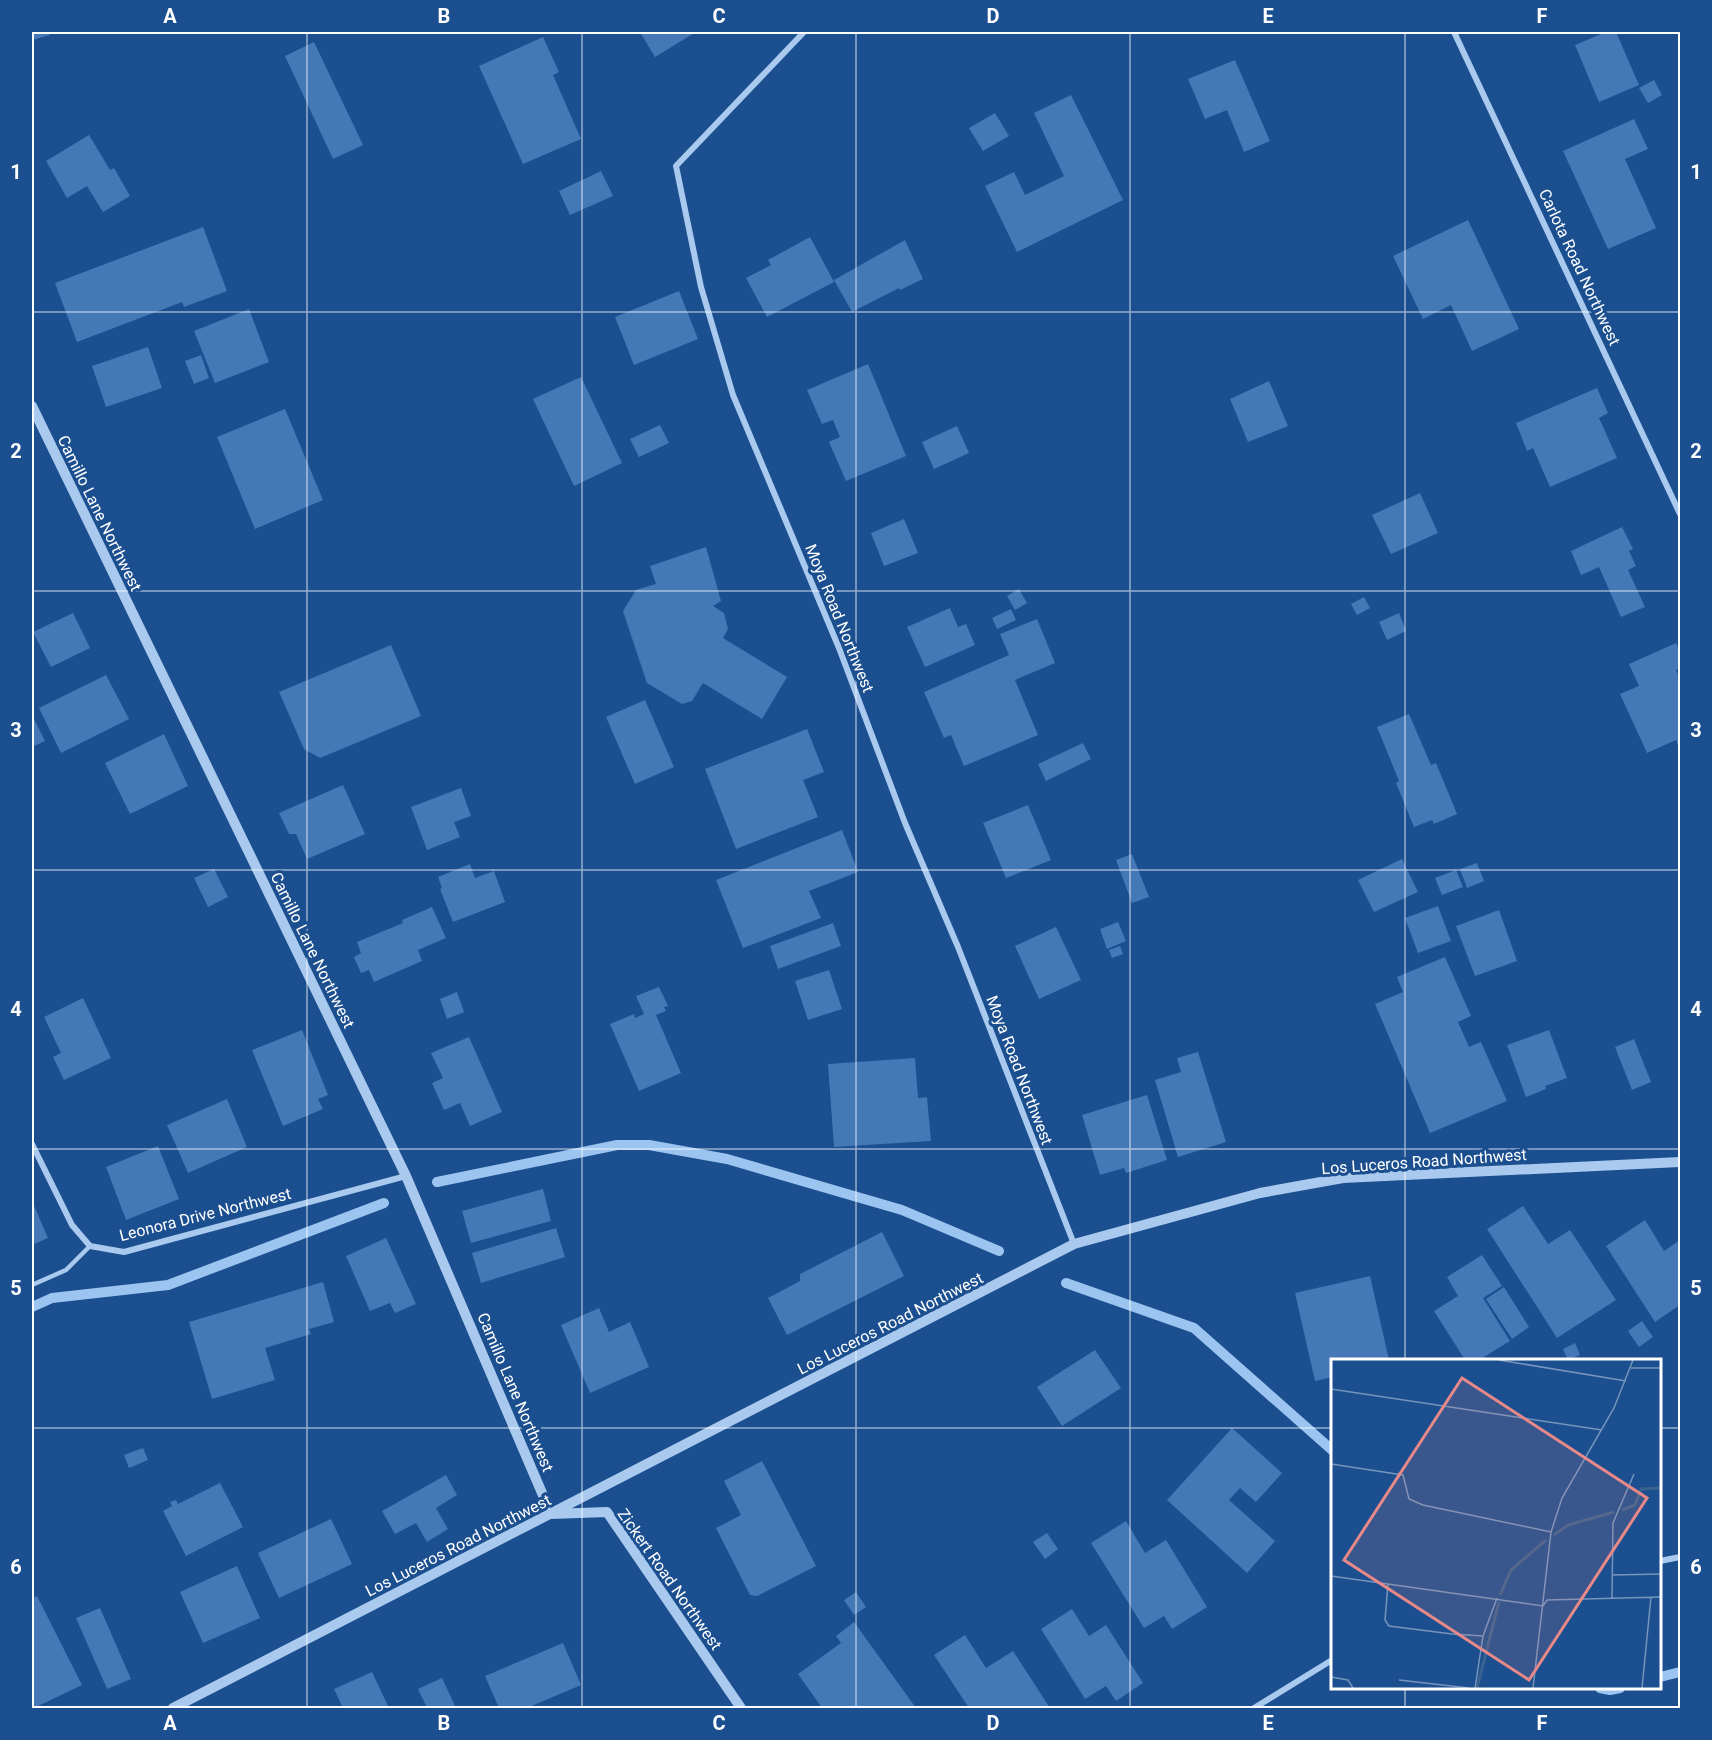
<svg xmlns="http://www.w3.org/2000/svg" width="1712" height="1740" font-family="Roboto,sans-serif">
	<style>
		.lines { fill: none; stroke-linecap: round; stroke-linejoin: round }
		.stream { stroke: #9cc4f0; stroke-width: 10 }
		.building { fill: #4478b7 }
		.service { stroke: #a9c9ee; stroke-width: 4.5 }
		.minor { stroke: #a9c9ee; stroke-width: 6 }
		.tertiary { stroke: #a9c9ee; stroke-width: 10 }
		.grid { fill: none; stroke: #fff; stroke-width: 1.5; stroke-opacity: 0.55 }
		.labels { text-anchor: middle; stroke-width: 6; stroke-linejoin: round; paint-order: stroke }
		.street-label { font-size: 16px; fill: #fff; stroke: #1b4f8f }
		.inset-river { fill: none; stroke: #3c6290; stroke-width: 3 }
		.inset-road { fill: none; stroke: #7695bc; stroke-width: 1.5 }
		.view { fill: #e88989; fill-opacity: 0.15; stroke: #e88989; stroke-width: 3 }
		.inset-edge { fill: none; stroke: #fff; stroke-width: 3 }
		.neatline { fill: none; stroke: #fff; stroke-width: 2 }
		.grid-label { font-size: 20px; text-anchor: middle; font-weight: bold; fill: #fff }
	</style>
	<rect width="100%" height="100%" fill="#1b4f8f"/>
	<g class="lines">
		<path class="stream" d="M437,1182L617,1145H649L727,1159L902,1210L999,1251
			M1066,1283L1194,1328L1332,1450
			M32,1307L52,1298L168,1285L384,1203
			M1660,1677L1680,1672
			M1600,1688L1610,1690L1620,1688"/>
	</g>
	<path class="building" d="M32,32H49L50,35L32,40Z
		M640,32H696L655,57Z
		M1606,32H1616L1639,85L1599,102L1575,45Z
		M543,37L559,72L553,75L581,139L523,164L479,66Z
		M314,42L363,145L333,159L285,56Z
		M1235,60L1270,141L1244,152L1227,110L1205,119L1188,79Z
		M1654,80L1662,95L1648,103L1639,88Z
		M1071,95L1123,200L1017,252L985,186L1014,172L1025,195L1064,176L1034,113Z
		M995,113L1009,136L983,151L969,128Z
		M1634,119L1648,149L1625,159L1656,228L1608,249L1563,151Z
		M89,135L110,170L114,168L130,196L103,212L87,186L67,198L46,161Z
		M601,171L613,196L570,215L559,191Z
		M1468,220L1519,329L1472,351L1451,305L1423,319L1393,256Z
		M203,227L227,291L184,307L182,302L77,342L55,283Z
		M810,237L834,282L767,317L746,278L771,265L768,260Z
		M905,240L923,279L900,290L899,288L852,312L834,280Z
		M679,291L698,339L634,365L615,317Z
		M249,309L269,362L215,383L194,331Z
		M148,347L162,388L106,407L92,366Z
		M201,355L209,378L194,384L185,361Z
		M868,364L906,456L846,481L829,442L840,437L833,420L822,424L807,390Z
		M581,377L622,463L574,486L533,399Z
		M1269,381L1288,426L1248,442L1230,399Z
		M1597,388L1608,413L1599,418L1617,458L1550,487L1533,448L1527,451L1516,423Z
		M285,409L323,500L255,529L217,437Z
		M660,425L669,443L639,457L630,439Z
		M957,426L969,453L934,469L922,442Z
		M1420,493L1438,533L1391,554L1372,515Z
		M904,519L918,553L884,566L871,533Z
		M1622,527L1633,549L1629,551L1636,566L1628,570L1645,607L1621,617L1599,567L1581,575L1571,551Z
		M706,547L721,601L713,606L724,613L728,629L723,638L787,677L762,719L703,683L692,701L682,704L647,683L623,611L636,590L656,584L650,566Z
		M1019,589L1027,603L1015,610L1007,596Z
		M1364,597L1370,608L1357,615L1351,604Z
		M950,608L958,627L966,624L975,645L925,667L907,627Z
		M1011,609L1016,620L997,629L992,618Z
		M73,613L90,648L51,667L33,632Z
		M1399,613L1406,631L1387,640L1379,622Z
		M1037,619L1055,663L1015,680L1038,735L964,766L951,735L944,738L924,692L1009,655L1000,634Z
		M1676,643L1680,652V668L1676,670L1680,679V751L1676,740L1647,753L1620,694L1639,686L1629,664Z
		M391,645L421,716L320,758L304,749L279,692Z
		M106,675L129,719L61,753L39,708Z
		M645,700L674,767L635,784L606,717Z
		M1409,714L1431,765L1436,763L1457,814L1434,824L1432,820L1414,827L1396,783L1399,781L1377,727Z
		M32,715L45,741L32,747Z
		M807,729L824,772L803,780L818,817L736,849L705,769Z
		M164,734L188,786L130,814L105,763Z
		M1083,743L1091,759L1046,781L1038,764Z
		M343,785L365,834L307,859L296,834H289L279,813Z
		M461,788L471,816L454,822L460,837L427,850L411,807Z
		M1028,805L1051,860L1006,878L983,823Z
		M842,830L858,872L809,891L821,918L743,948L716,880Z
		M1132,854L1149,897L1132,903L1116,860Z
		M1402,859L1418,892L1374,912L1358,880Z
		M1477,863L1484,881L1467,888L1460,869Z
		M470,864L475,878L494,871L505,902L453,922L440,889L442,888L438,877Z
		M214,869L228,897L208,907L194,878Z
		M1456,870L1463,887L1442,895L1435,878Z
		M1438,906L1451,941L1418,953L1405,918Z
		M432,907L446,938L418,950L422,961L374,982L369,970L361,973L354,957L361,953L357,942L403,923L402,920Z
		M1499,910L1517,961L1475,976L1456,926Z
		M1118,922L1126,941L1107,949L1100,929Z
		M833,923L841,946L778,969L770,946Z
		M1056,927L1081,980L1039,999L1015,946Z
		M1120,946L1123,954L1112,958L1109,950Z
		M1445,957L1471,1016L1458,1022L1469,1047L1481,1042L1507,1101L1430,1133L1375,1004L1403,992L1397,977Z
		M829,970L842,1009L808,1020L795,981Z
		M659,987L668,1006L664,1007L666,1011L656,1015L681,1073L639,1091L610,1024L634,1014L635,1018L644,1014L636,996Z
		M457,992L464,1012L447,1019L440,999Z
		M83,998L111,1058L64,1080L53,1057L61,1053L44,1017Z
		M302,1030L328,1095L318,1099L323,1109L283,1126L252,1050Z
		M1549,1030L1567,1078L1545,1086L1546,1089L1526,1097L1507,1045Z
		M469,1037L502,1112L470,1126L460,1103L444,1110L432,1083L443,1078L431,1053Z
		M1634,1039L1651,1082L1632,1090L1615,1047Z
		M1198,1052L1226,1142L1178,1157L1155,1080L1181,1072L1177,1058Z
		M915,1058L918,1098L927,1097L931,1141L834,1147L828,1064Z
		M1147,1095L1167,1160L1126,1173L1124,1168L1100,1175L1082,1115Z
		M227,1099L247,1147L188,1173L167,1125Z
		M158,1146L179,1199L126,1220L106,1167Z
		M543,1189L551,1221L471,1243L462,1211Z
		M32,1201L48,1238L32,1245Z
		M1523,1206L1548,1244L1570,1230L1616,1300L1557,1338L1487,1229Z
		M1645,1220L1664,1251L1680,1240V1305L1655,1322L1606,1246Z
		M556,1228L565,1257L481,1283L472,1253Z
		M882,1232L904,1276L787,1335L768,1298L800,1281V1274Z
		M386,1238L416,1304L395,1313L390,1303L370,1311L346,1256Z
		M1482,1255L1502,1286L1483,1298L1510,1341L1479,1360H1465L1434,1311L1458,1296L1447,1277Z
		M1370,1276L1389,1360H1332V1377L1315,1381L1295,1293Z
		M323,1282L334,1322L309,1329L311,1334L265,1348L275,1380L212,1399L189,1322Z
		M1504,1287L1529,1327L1512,1339L1486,1299Z
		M599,1308L609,1332L630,1322L649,1367L590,1393L561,1325Z
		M1642,1321L1653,1337L1639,1347L1628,1331Z
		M1575,1343L1580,1355L1568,1360L1563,1349Z
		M1095,1350L1121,1388L1062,1426L1037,1387Z
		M1232,1428L1282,1473L1256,1502L1240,1488L1229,1500L1275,1541L1247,1573L1167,1500Z
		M143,1448L148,1460L129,1468L124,1455Z
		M762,1461L816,1566L757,1596L750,1595L716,1528L741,1515L724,1481Z
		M446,1475L457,1495L436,1508L448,1529L427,1542L416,1523L395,1534L382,1511Z
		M220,1483L243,1527L186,1556L163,1511L172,1506L170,1502L176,1500L178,1504Z
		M331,1519L352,1564L279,1598L258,1553Z
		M1126,1521L1145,1553L1166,1540L1207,1607L1172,1629L1164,1616L1144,1628L1091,1543Z
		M1047,1533L1058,1549L1045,1559L1033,1542Z
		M237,1566L260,1618L203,1643L180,1592Z
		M856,1592L866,1607L854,1615L844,1600Z
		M37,1596L82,1685L34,1708L32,1703V1599Z
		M100,1608L131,1679L107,1689L76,1618Z
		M1072,1609L1089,1636L1106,1625L1143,1683L1116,1701L1106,1686L1085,1699L1041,1629Z
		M854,1622L916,1708H822L798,1674L841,1643L836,1636Z
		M965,1635L986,1668L1013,1651L1050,1708H969L934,1655Z
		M563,1643L581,1685L527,1708H499L485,1676Z
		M372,1672L389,1708H343L334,1689Z
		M442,1678L456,1708H427L418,1689Z"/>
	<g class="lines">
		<path class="service" d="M32,1285L66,1270L90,1246"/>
		<path class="minor" d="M804,32L676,166L701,287L733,395L839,648L905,823L958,947L1074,1244
			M1454,32L1680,514
			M32,1144L72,1225L90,1246L124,1252L406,1176
			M1660,1561L1680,1557
			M1254,1708L1332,1660"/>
		<path class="tertiary" d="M32,406L406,1176L551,1514L607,1512L741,1708
			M173,1708L1074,1244L1260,1193L1343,1178L1680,1162"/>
	</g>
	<path class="grid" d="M307,32V1708M582,32V1708M856,32V1708M1130,32V1708M1405,32V1360M32,312H1680M32,591H1680M32,870H1680M32,1149H1680M32,1428H1332M1660,1428H1680M1405,1688V1708"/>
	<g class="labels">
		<g class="street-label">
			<text transform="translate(1580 267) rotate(65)" y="6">Carlota Road Northwest</text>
			<text transform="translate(100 513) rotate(64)" y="6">Camillo Lane Northwest</text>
			<text transform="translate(840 618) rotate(68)" y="6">Moya Road Northwest</text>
			<text transform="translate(313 950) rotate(64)" y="6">Camillo Lane Northwest</text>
			<text transform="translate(1020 1070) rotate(69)" y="6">Moya Road Northwest</text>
			<text transform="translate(1424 1161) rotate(-4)" y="6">Los Luceros Road Northwest</text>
			<text transform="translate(205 1214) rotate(-14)" y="6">Leonora Drive Northwest</text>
			<text transform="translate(890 1323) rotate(-27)" y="6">Los Luceros Road Northwest</text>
			<text transform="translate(516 1392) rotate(67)" y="6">Camillo Lane Northwest</text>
			<text transform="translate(458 1545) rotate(-27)" y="6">Los Luceros Road Northwest</text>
			<text transform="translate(670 1579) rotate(55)" y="6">Zickert Road Northwest</text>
		</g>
	</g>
	<g transform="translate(1331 1359)">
		<rect width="330" height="330" fill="#1b4f8f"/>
		<path class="inset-river" d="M291,151L304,146L310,130L330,129M223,176L237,166L283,153M169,236L180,211L215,181M146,329L168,243"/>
		<path class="inset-road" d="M168,1L295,22M300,9H330M0,30L271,71M0,105L72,116L78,140L92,146L220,173M281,216L330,215M0,217L212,247L216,241L330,238M57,225L54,261L58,267L121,275L152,277L166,239M281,239L282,164L303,115M0,318L17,321L22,329M68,321L138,329M144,329L152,277M202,329L220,173L231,139L283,49L302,1M311,329L320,238"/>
		<path class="view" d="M131,19L316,139L198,321L13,201Z"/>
		<rect width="330" height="330" class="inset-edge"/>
	</g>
	<rect width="1712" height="1740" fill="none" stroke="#1b4f8f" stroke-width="66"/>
	<rect x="33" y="33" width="1646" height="1674" class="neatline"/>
	<g class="grid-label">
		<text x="170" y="23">A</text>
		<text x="444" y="23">B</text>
		<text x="719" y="23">C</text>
		<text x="993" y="23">D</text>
		<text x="1268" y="23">E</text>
		<text x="1542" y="23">F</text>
		<text x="16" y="179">1</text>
		<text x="1696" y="179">1</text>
		<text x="16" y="458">2</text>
		<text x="1696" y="458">2</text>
		<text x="16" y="737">3</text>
		<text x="1696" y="737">3</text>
		<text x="16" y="1016">4</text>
		<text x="1696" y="1016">4</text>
		<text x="16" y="1295">5</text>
		<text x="1696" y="1295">5</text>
		<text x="16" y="1574">6</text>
		<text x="1696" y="1574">6</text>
		<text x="170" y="1730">A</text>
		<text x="444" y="1730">B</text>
		<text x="719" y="1730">C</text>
		<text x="993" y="1730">D</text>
		<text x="1268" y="1730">E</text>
		<text x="1542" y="1730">F</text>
	</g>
</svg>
